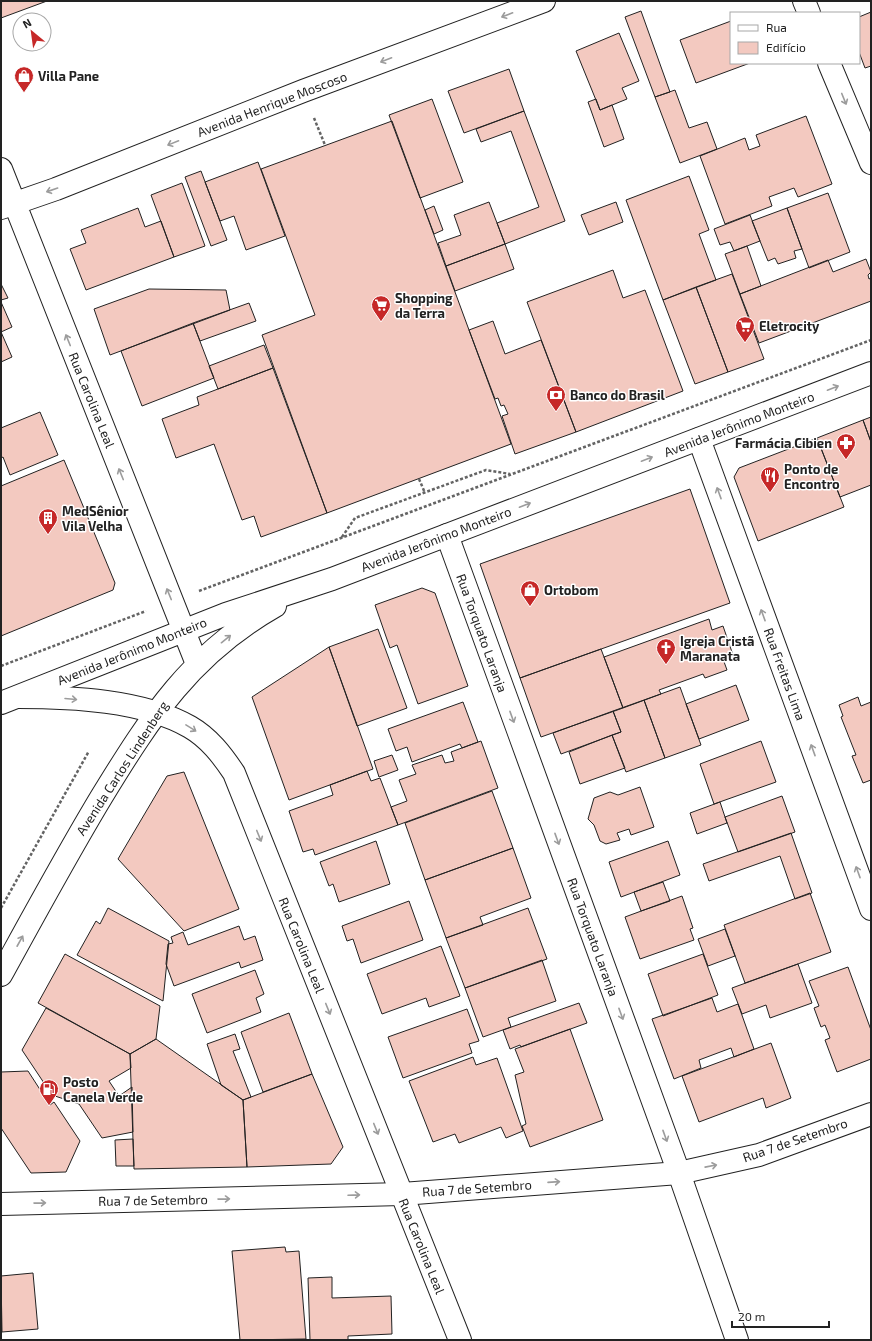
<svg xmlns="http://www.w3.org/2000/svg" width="872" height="1341" font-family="'Exo 2',sans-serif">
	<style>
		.building { fill: #f3c9c0; stroke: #222 }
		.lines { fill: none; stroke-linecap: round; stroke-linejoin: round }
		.street-casing { stroke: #222; stroke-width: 24 }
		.secondary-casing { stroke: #222; stroke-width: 24 }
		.path { stroke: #646464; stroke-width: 2.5; stroke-dasharray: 3 2; stroke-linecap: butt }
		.street { stroke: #fff; stroke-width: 22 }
		.secondary { stroke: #fff; stroke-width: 22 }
		.oneway { stroke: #9c9c9c }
		.labels { text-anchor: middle; stroke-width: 3; stroke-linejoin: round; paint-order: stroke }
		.poi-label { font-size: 13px; font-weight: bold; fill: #222; stroke: #fff; text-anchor: start }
		.street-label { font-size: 13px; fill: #222; stroke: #fff }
	</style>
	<rect width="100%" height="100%" fill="#fff"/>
	<path class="building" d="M1,1H47L1,18Z
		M641,11L670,92L655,97L625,17Z
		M871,12V66L865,68L859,52V17Z
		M731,21V63H750L696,83L680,40Z
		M619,33L639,81L622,88L627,99L600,110L576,51Z
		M509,69L524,111L464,133L448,91Z
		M675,90L689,128L707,122L717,149L680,163L655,97Z
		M432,99L463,182L420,198L389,115Z
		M596,99L600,110L612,105L624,139L604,147L588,102Z
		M524,111L565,221L505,244L497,223L539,207L511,131L481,142L476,129Z
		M806,116L832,184L798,197L794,188L769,197L772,206L725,224L700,156L745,138L749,150L760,146L756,135Z
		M392,121L511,444L327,513L262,335L315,315L261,169Z
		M258,162L285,236L246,250L234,216L220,221L205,182Z
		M201,171L227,240L211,246L185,177Z
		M689,176L709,230L699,234L716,280L663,300L626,200Z
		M182,183L205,246L174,257L151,195Z
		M828,193L850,252L809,268L787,208Z
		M489,202L505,244L446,266L438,243L461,235L454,215Z
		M616,202L623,222L589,235L581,215Z
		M434,206L443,230L434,234L425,210Z
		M138,208L145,227L161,221L174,257L86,290L70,249L86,243L81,230Z
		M787,208L802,249L794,251L796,258L778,264L775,258L768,261L752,221Z
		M750,215L760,241L734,251L730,242L720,245L714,229Z
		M505,244L514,269L455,291L446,266Z
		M747,246L761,286L740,294L725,254Z
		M866,259L871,272L868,275L869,279L871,278V301L759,343L740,294L828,260L833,272Z
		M613,270L623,298L645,290L683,391L576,432L527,302Z
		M732,274L764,359L728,372L696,287Z
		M1,284L8,298L1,300Z
		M696,287L728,372L695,384L663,300Z
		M149,289L226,290L230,310L110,355L94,309Z
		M1,302L12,327L1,332Z
		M249,303L256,321L200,341L193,323Z
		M493,321L505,354L541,340L576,432L515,454L502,416L508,414L504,405L501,406L498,398L495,399L469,330Z
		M193,323L214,378L142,406L121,351Z
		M1,332L12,357L1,362Z
		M264,345L273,368L218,389L209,366Z
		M273,368L327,513L261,537L254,516L242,520L214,444L176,458L162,419L199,405L197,397Z
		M40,412L58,455L10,475L3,457L1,458V428Z
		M871,417V442L863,420Z
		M863,420L871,442V485L840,497L817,438Z
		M817,438L844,507L758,541L734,477L739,468Z
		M64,460L115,583L113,590L1,636V486Z
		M690,489L730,603L520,678L480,564Z
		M422,588L435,593L468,686L418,704L397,645L390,648L375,605Z
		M709,619L712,630L723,626L733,655L723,659L727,670L705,678L703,674L659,690L661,694L623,708L604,657Z
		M378,629L407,708L357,726L329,647Z
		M329,647L373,769L289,800L252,697Z
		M601,649L623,708L541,737L520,678Z
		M736,685L749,720L699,739L686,704Z
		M680,687L701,745L665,758L644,700Z
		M858,697L861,706L871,702V780L863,783L852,756L856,755L841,717L843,716L839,705Z
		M644,700L665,758L626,772L612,735L621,732L613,711Z
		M463,702L478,742L462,748L460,744L412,762L407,747L396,751L388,729Z
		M613,711L621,732L561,754L553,733Z
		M612,735L625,768L580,784L569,752Z
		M481,741L498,788L398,825L391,807L407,801L399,780L416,774L412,765L442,755L445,763L454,761L451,752Z
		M761,741L776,782L714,804L700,764Z
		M392,755L398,770L379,777L374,761Z
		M367,771L371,781L380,778L398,825L315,855L313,849L303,852L289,811L333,795L330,785Z
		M184,772L239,909L184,931L118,859L167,776Z
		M640,787L654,827L631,835L629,829L617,833L620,840L606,844L600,841L594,825L588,819L594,798L610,792L618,795Z
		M492,791L513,848L425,880L405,823Z
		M782,796L795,832L738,852L725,817Z
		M720,802L727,823L697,834L690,813Z
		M791,833L812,893L795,899L780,856L709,881L703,864Z
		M376,841L390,884L339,902L333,884L329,886L320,862Z
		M668,841L680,875L621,897L609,862Z
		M513,848L531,898L480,917L483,925L446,938L425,880Z
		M663,882L670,901L641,911L634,892Z
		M810,893L831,952L745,983L724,925Z
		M682,896L693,928L690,929L694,940L640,959L625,917Z
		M409,901L423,940L361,963L353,939L347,941L342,926Z
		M108,908L169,941L163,1001L77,955L96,921L100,924Z
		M528,908L547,959L465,988L446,938Z
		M239,926L244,940L255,936L263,960L241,968L239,962L174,986L166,964L168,944L173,943L171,937L183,932L188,945Z
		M725,929L735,956L708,966L698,939Z
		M441,946L460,996L429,1007L426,998L382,1014L367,974Z
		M65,954L160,1006L156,1039L130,1054L38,1003Z
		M703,954L718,995L663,1016L648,974Z
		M542,960L556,1001L508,1018L511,1027L483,1037L465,988Z
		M798,964L812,1003L770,1018L766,1005L742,1014L732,988Z
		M848,967L871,1030V1059L837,1072L825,1040L830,1038L825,1025L821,1027L814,1008L819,1006L809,981Z
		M255,970L264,994L256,998L261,1012L207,1033L192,994Z
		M712,998L717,1012L738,1004L754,1049L734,1057L731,1048L699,1060L701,1068L674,1079L652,1019Z
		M579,1003L587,1023L521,1047L520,1045L510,1049L503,1030Z
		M46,1008L130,1054L131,1068L109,1081L119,1096L132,1087L133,1132L102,1138L79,1104L52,1095L22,1050Z
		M467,1009L479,1041L469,1044L472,1053L403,1078L388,1037Z
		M289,1013L312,1074L263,1092L241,1032Z
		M570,1029L603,1120L530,1147L522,1126L526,1124L515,1075L524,1072L515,1049Z
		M235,1034L240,1049L233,1051L251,1097L243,1100L221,1085L207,1044Z
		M156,1039L243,1100L247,1167L134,1169L130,1054Z
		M771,1043L791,1098L766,1108L763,1098L699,1122L682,1076Z
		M473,1057L476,1065L497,1058L523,1131L506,1138L501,1127L459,1143L455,1134L433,1142L409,1081Z
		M28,1071L50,1105L54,1102L80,1141L66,1172L31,1173L1,1128V1072Z
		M312,1074L343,1147L331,1164L247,1167L243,1100Z
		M133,1139L134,1166H116L115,1140Z
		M285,1247L286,1252L299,1251L306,1339L240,1340L232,1251Z
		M33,1273L38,1329L2,1332L1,1276Z
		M332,1277V1298L391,1296L392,1334L348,1336V1340H310L308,1278Z"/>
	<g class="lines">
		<g class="street-casing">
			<path id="street" d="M804,1L809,13
				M829,63L871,163
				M699,439L871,909
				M447,535L679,1173L737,1340
				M18,697C71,697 143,700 190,727C209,738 222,755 234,773L460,1340"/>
		</g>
		<g class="secondary-casing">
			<path id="secondary" d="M1,169L197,664
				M1,208L56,189L303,91L544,1
				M1,703L226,614L332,579L871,373
				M1,975C34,915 67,854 102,796C151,716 191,654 275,606
				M1,1204L402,1194L679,1173L759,1155L871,1114"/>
		</g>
		<path class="path" d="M314,118L325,145
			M419,479L425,493
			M342,537L355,518L486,470L510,474
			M199,591L871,340
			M1,666L146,611
			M1,908L89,751"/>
		<use href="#street" class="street"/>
		<use href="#secondary" class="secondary"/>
	</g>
	<defs><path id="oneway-shaft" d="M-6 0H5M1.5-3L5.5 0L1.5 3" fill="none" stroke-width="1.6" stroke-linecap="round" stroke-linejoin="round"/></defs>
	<g class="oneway">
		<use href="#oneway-shaft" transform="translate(507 15) rotate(159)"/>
		<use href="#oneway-shaft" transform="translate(386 60) rotate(159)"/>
		<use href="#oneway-shaft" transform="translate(844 99) rotate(68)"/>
		<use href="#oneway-shaft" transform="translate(173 143) rotate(158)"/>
		<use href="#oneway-shaft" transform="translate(52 190) rotate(161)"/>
		<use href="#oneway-shaft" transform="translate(68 340) rotate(-112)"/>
		<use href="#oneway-shaft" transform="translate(833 388) rotate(-21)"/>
		<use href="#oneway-shaft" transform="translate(647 459) rotate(-21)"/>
		<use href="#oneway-shaft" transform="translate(121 474) rotate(-112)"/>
		<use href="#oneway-shaft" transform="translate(719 493) rotate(-110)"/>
		<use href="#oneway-shaft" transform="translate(525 505) rotate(-21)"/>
		<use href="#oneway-shaft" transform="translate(169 594) rotate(-112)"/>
		<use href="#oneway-shaft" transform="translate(763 615) rotate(-110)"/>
		<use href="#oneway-shaft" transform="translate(226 639) rotate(-39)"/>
		<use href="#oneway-shaft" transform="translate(71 699) rotate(5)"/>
		<use href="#oneway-shaft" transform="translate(512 717) rotate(70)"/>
		<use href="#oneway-shaft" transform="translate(191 728) rotate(32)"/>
		<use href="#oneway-shaft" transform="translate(813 750) rotate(-110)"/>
		<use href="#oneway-shaft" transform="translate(259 836) rotate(68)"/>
		<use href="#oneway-shaft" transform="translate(557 839) rotate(70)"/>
		<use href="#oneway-shaft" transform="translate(858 872) rotate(-110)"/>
		<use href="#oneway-shaft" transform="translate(20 941) rotate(-61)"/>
		<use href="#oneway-shaft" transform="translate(328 1009) rotate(68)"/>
		<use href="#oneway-shaft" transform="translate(621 1014) rotate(70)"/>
		<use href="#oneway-shaft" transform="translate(376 1129) rotate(68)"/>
		<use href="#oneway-shaft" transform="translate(665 1136) rotate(70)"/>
		<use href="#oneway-shaft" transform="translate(711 1166) rotate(-11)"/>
		<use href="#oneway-shaft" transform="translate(554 1182) rotate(-4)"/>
		<use href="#oneway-shaft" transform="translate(354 1195) rotate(-2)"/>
		<use href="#oneway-shaft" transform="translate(224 1199) rotate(-1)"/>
		<use href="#oneway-shaft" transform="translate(40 1203) rotate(-1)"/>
	</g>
	<defs>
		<g id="shop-pin" transform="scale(1)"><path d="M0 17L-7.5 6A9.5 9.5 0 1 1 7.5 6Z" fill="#c62828" stroke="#fff"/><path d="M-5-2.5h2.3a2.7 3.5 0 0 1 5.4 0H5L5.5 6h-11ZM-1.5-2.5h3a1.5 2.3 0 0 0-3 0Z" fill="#fff"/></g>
		<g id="supermarket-pin" transform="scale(1)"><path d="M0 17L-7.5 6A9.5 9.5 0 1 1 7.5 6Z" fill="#c62828" stroke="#fff"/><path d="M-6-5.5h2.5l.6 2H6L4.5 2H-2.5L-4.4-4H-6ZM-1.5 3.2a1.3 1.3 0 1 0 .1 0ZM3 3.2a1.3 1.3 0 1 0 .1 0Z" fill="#fff"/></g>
		<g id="bank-pin" transform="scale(1)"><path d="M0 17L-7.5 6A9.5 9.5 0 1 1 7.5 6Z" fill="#c62828" stroke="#fff"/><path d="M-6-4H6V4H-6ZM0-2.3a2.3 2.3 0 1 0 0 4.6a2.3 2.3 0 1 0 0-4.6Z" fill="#fff"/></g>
		<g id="pharmacy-pin" transform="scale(1)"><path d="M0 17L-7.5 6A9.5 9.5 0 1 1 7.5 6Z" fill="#c62828" stroke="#fff"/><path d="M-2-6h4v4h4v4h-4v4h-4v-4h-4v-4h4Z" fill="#fff"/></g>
		<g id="restaurant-pin" transform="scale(1)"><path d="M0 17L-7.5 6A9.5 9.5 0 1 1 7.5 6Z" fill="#c62828" stroke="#fff"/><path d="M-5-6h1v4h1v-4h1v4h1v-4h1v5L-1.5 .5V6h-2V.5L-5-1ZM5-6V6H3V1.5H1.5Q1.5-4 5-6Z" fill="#fff"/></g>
		<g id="building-pin" transform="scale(1)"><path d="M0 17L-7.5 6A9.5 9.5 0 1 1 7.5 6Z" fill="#c62828" stroke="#fff"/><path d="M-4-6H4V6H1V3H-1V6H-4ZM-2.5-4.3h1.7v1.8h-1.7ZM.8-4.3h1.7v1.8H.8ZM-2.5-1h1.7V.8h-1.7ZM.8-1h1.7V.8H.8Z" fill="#fff"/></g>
		<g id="church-pin" transform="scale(1)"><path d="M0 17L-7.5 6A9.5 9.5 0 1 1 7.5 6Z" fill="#c62828" stroke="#fff"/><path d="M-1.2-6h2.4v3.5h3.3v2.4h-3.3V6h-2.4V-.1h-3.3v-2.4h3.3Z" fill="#fff"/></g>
		<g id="fuel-pin" transform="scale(1)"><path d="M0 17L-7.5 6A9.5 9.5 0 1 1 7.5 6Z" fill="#c62828" stroke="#fff"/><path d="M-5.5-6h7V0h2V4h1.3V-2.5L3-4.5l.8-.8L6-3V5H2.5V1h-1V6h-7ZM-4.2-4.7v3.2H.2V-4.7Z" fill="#fff"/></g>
	</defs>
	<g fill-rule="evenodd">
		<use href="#shop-pin" x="24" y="76"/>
		<use href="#supermarket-pin" x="381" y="305"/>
		<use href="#supermarket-pin" x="745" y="326"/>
		<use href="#bank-pin" x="556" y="395"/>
		<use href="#pharmacy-pin" x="846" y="443"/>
		<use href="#restaurant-pin" x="770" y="476"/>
		<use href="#building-pin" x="48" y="518"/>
		<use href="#shop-pin" x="530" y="590"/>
		<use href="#church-pin" x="666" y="648"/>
		<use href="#fuel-pin" x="49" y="1089"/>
	</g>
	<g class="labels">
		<g class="poi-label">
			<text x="38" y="81">Villa Pane</text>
			<text x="395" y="303">Shopping<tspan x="395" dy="15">da Terra</tspan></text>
			<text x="759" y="331">Eletrocity</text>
			<text x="570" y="400">Banco do Brasil</text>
			<text x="832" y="448" text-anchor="end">Farmácia Cibien</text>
			<text x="784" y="474">Ponto de<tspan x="784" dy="15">Encontro</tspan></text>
			<text x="62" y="516">MedSênior<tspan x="62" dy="15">Vila Velha</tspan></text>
			<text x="544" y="595">Ortobom</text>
			<text x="680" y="646">Igreja Cristã<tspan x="680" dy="15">Maranata</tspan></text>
			<text x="63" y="1087">Posto<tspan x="63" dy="15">Canela Verde</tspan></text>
		</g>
		<g class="street-label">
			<text transform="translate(272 104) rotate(-21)" y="5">Avenida Henrique Moscoso</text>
			<text transform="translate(92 400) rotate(68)" y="5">Rua Carolina Leal</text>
			<text transform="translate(739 424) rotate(-21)" y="5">Avenida Jerônimo Monteiro</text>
			<text transform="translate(436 539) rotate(-21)" y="5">Avenida Jerônimo Monteiro</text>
			<text transform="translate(482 633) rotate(70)" y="5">Rua Torquato Laranja</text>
			<text transform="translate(132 651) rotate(-22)" y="5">Avenida Jerônimo Monteiro</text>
			<text transform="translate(785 674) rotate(70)" y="5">Rua Freitas Lima</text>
			<text transform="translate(122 768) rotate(-57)" y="5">Avenida Carlos Lindenberg</text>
			<text transform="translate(593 937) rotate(70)" y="5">Rua Torquato Laranja</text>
			<text transform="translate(302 945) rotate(68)" y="5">Rua Carolina Leal</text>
			<text transform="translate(795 1140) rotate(-19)" y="5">Rua 7 de Setembro</text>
			<text transform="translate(477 1188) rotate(-4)" y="5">Rua 7 de Setembro</text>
			<text transform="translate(153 1200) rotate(-1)" y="5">Rua 7 de Setembro</text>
			<text transform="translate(422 1246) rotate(68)" y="5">Rua Carolina Leal</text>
		</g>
	</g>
	<rect width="872" height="1341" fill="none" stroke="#222222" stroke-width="4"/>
	<rect x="730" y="12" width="130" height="52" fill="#ffffff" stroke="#a7a7a7"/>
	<rect x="738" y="25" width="20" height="6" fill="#ffffff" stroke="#a7a7a7"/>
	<text x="766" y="32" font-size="12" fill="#222222">Rua</text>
	<rect x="738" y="42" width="20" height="12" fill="#f3c9c0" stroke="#a7a7a7"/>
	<text x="766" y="52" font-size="12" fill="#222222">Edifício</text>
	<g transform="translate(32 32) rotate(331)"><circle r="19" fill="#ffffff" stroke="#a7a7a7"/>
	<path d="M0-3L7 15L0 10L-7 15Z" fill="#c62828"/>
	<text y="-6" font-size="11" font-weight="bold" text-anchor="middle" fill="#222222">N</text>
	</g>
	<path d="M732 1321v6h97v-6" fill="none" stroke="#222222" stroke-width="2"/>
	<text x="738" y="1321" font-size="12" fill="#222222" stroke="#ffffff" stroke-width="3" paint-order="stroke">20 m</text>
</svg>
